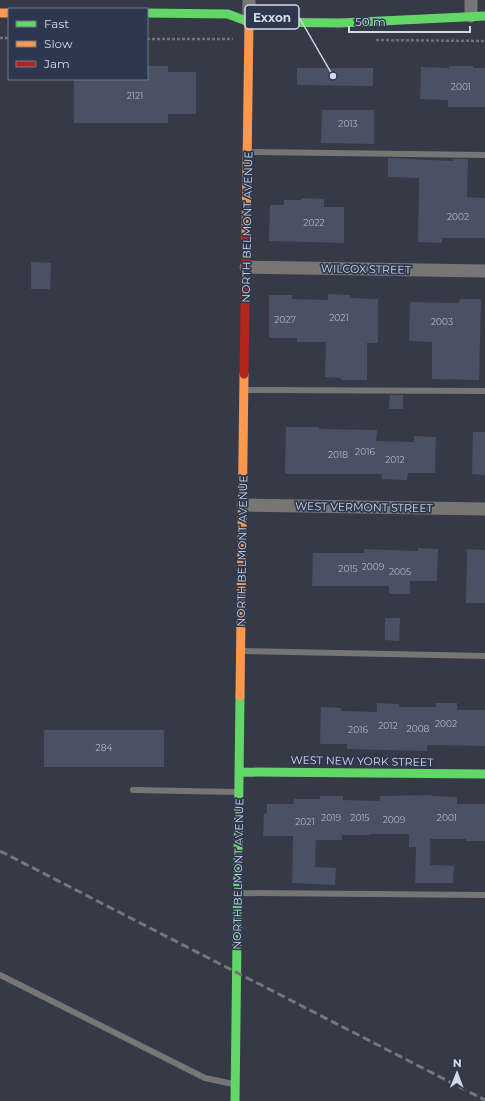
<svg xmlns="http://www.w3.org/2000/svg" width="485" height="1101" font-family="Montserrat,sans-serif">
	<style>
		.building { fill: #4a5165 }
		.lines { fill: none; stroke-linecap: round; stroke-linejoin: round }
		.path { stroke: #707275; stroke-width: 2.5; stroke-dasharray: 3 2; stroke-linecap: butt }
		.lane { stroke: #767675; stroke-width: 6 }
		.street { stroke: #767675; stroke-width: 13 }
		.fast { stroke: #63d668; stroke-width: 9 }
		.slow { stroke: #ff974d; stroke-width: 9 }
		.jam { stroke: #b3261e; stroke-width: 9 }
		.rail { stroke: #747679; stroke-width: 3; stroke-dasharray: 8 4; stroke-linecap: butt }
		.labels { text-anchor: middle; stroke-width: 3.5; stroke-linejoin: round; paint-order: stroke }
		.number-label { font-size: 9px; fill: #b0b7c7 }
		.street-label { font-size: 11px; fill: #d2d9e8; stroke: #2d374e }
		.leader { fill: none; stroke: #d2d9e8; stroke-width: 1.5 }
		.callout-dot { fill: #d2d9e8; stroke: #2d374e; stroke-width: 1.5 }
		.callout { fill: #2d374e; stroke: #d2d9e8; stroke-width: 1.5 }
		.callout-label { font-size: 12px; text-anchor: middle; font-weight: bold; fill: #d2d9e8 }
	</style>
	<rect width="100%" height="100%" fill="#353a46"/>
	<path class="building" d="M147,66H168V72H196V114H168V123H74V79H147Z
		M449,66H474L473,68H485V107H448V100L420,99L421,67L449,68Z
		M297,68H373V86L297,85Z
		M322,110H374V144L321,143Z
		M388,158L453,161V159H468L467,197L485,198V238H442V243L418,242L419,178L388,177Z
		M301,198L324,199V207H344V243L269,241L270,205H284V200H301Z
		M31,262L51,263L50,289H31Z
		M328,294L350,295V298L378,299V343H367V380H341V378L325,377L326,342H297V338H269V295H292V299L328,300Z
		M460,299H481L479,380L432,379V342L409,341L410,302L459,303Z
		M390,395H403V409H389Z
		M286,427H319V429L377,430L376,441L414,442V436L436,437L435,473H408L407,480L382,479V474H285Z
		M473,432H485V475L472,474Z
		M418,548L438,549L437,581H410V594H389V586H312L313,553H364V549L418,551Z
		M467,549L485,550V603H466Z
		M385,618H400L399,641L385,640Z
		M377,703L399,704V707H436V703H457V710H485V746L427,745V751L347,749V744H320L321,707L341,708V711L377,712Z
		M44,730H164V767H44Z
		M431,795V796L457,797V804H485V841H466V839H430V865L454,866L453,883H415L416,847H409V834H370V835H342V840H316L315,867L336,868L335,885L292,883L293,836H263L264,814L267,813V804H293L294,799H320V796H343V800L380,801V796Z"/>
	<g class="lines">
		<path class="path" d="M0,38H9
			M147,39H233
			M376,40L485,41"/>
		<path class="lane" d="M249,152L485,155
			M246,390L485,391
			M243,651L485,656
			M133,790L237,792
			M239,893L485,895
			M0,975L205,1078L233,1084"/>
		<path class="street" d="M471,16V0
			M249,22V0
			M246,267L485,271
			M243,505L485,509"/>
		<path class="fast" d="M147,13L228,14L249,22L340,23L485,16
			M240,772L485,774
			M235,1101L240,696"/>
		<path class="slow" d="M0,13H9
			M246,238L249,22
			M240,696L244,374"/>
		<path class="jam" d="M244,374L246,238"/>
		<path class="rail" d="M0,851L485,1100"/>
	</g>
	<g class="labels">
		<g class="number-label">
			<text x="461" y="90">2001</text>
			<text x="135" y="99">2121</text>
			<text x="348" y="127">2013</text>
			<text x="458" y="220">2002</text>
			<text x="314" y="226">2022</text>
			<text x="339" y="321">2021</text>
			<text x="285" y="323">2027</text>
			<text x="442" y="325">2003</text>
			<text x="365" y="455">2016</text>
			<text x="338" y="458">2018</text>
			<text x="395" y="463">2012</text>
			<text x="373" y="570">2009</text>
			<text x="348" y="572">2015</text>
			<text x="400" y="575">2005</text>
			<text x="446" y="727">2002</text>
			<text x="388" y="729">2012</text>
			<text x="418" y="732">2008</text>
			<text x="358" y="733">2016</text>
			<text x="104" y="751">284</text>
			<text x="331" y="821">2019</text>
			<text x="360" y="821">2015</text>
			<text x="447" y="821">2001</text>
			<text x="394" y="823">2009</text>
			<text x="305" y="825">2021</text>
		</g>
		<g class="street-label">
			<text transform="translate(247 227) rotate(-89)" y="4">NORTH BELMONT AVENUE</text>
			<text transform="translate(366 269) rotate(1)" y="4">WILCOX STREET</text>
			<text transform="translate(364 507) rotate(1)" y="4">WEST VERMONT STREET</text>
			<text transform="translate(242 551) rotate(-89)" y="4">NORTH BELMONT AVENUE</text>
			<text transform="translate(362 761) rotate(1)" y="4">WEST NEW YORK STREET</text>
			<text transform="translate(238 874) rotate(-89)" y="4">NORTH BELMONT AVENUE</text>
		</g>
	</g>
	<path class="leader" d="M333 76L299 17"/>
	<circle class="callout-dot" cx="333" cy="76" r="4"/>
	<rect class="callout" x="245" y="5" width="54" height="24" rx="4"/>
	<g class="callout-label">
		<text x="272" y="22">Exxon</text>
	</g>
	<rect x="8" y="8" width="140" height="72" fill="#2d374e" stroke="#6f788c"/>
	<rect x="16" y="21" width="20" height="6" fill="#63d668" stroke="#6f788c"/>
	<text x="44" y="28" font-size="12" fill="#d2d9e8">Fast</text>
	<rect x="16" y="41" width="20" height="6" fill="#ff974d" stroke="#6f788c"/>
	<text x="44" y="48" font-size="12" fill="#d2d9e8">Slow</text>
	<rect x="16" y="61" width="20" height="6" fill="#b3261e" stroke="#6f788c"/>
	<text x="44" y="68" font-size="12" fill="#d2d9e8">Jam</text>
	<g transform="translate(457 1073) rotate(1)" stroke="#2d374e" stroke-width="3" paint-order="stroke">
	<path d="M0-3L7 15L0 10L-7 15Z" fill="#d2d9e8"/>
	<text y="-6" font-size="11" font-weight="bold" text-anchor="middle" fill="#d2d9e8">N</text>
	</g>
	<path d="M349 26v6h121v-6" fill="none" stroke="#d2d9e8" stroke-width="2"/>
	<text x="355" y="26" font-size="12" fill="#d2d9e8" stroke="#2d374e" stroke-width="3" paint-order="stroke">50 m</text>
</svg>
